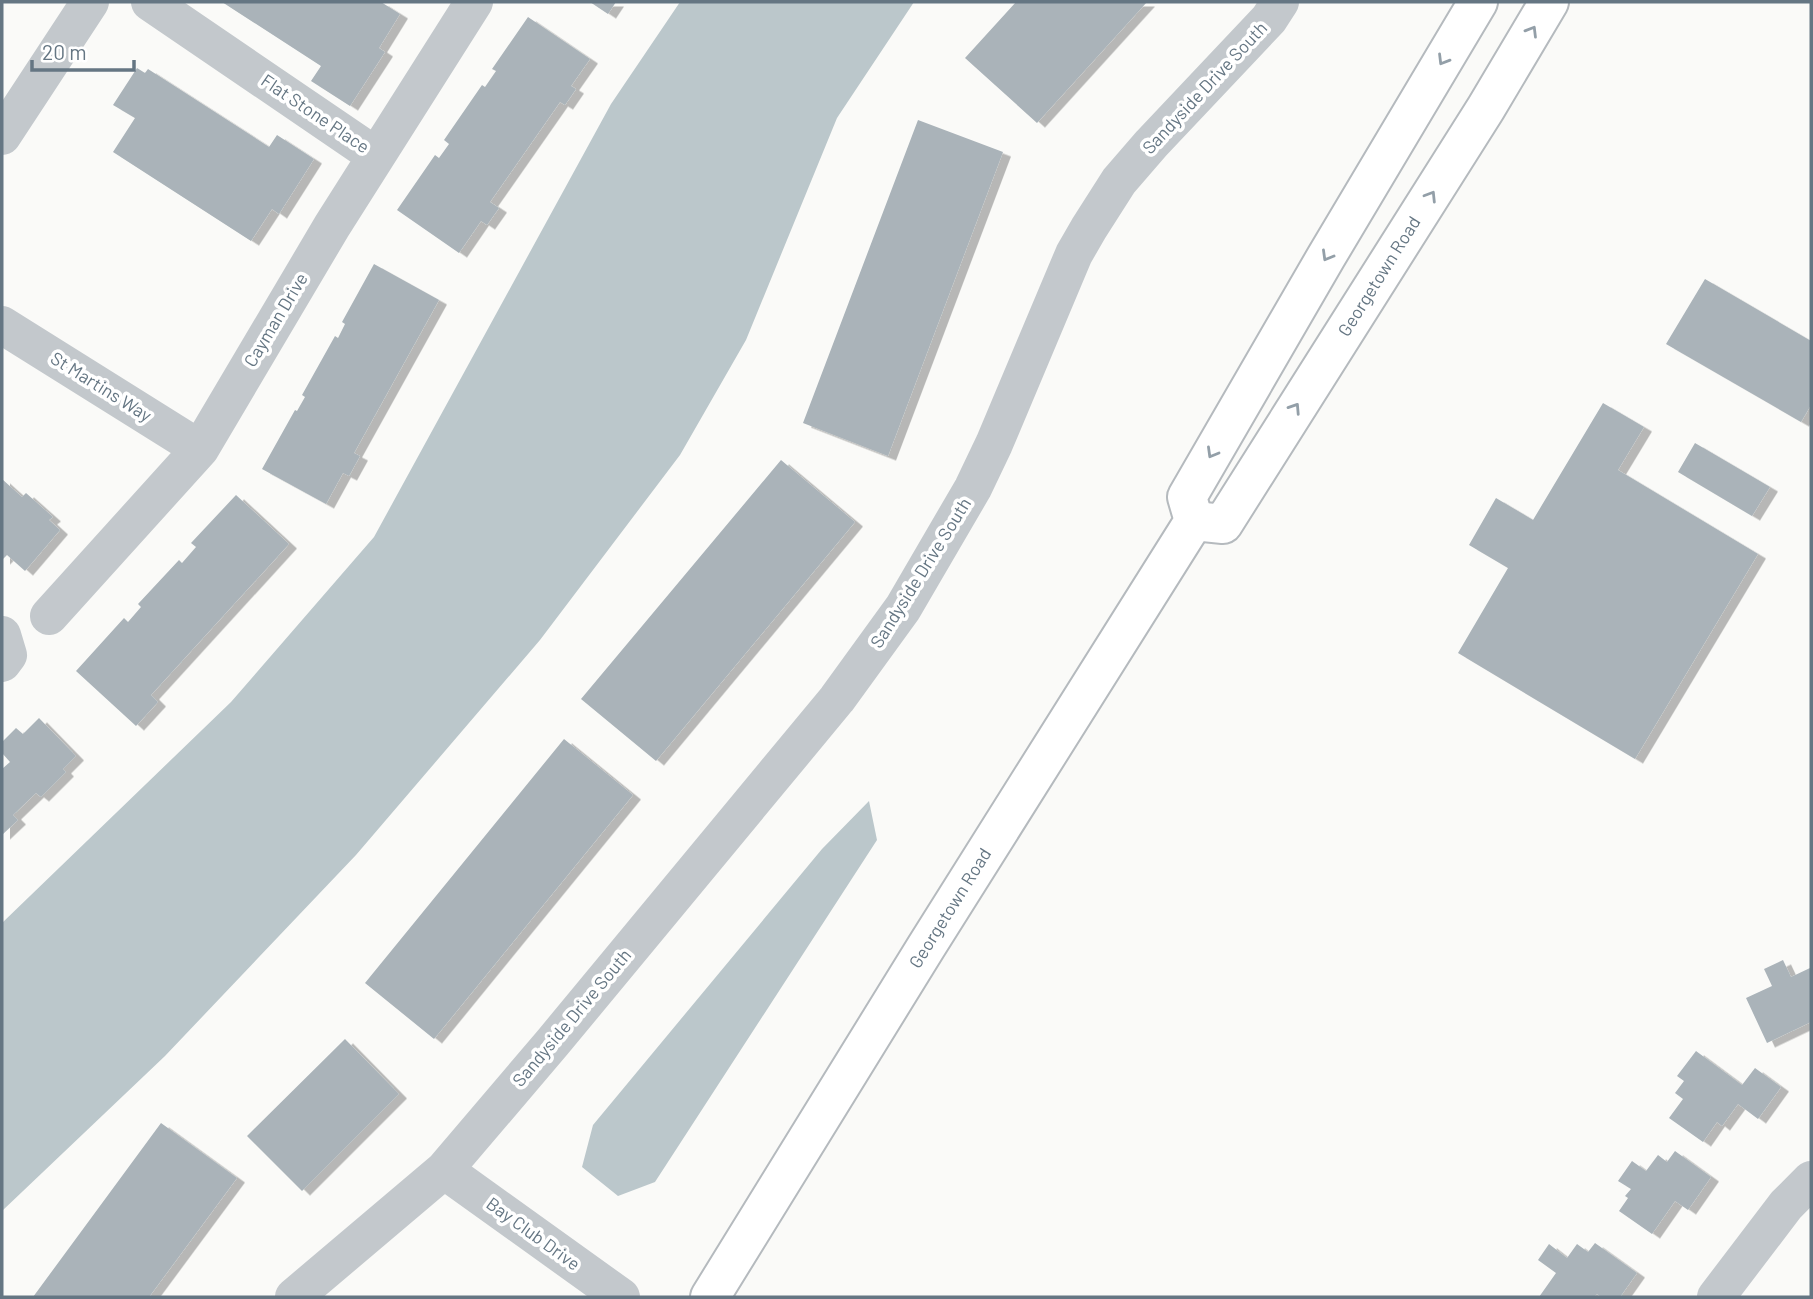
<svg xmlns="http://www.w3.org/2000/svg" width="1813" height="1299" font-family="Barlow,sans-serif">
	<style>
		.water { fill: #bbc7cb }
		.building { fill: #aab3b9; filter: url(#shadow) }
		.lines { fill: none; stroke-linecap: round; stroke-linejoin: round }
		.major-casing { stroke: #b5babe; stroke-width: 42 }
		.minor { stroke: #c3c8cc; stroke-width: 38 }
		.major { stroke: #fff; stroke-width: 38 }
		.oneway { stroke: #939fa8 }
		.labels { text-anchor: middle; stroke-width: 7; stroke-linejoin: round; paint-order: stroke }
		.street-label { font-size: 18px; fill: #657683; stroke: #fff }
	</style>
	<defs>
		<filter id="shadow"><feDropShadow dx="8" dy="4.5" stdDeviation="0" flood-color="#0004"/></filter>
	</defs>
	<rect width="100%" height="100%" fill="#fafaf8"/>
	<path class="water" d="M680,2H914L837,118L746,340L680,455L540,640L356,855L165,1056L2,1211V923L231,702L374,537L611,104Z
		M869,801L877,840L655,1182L618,1196L582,1167L593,1125L822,849Z"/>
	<path class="building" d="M222,2H381L400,14L379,48L385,52L350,106L311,81L321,66Z
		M590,2H616L608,14Z
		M1016,2H1147L1037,123L965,58Z
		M528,17L590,59L571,86L576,89L565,105L560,102L490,202L499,208L487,225L481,221L459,253L397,210L435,155L439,158L449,144L444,140L482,85L485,87L496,71L492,69Z
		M137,68L145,73L148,69L269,147L277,135L314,159L279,214L272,209L251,241L113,152L135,118L113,105Z
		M918,120L1003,152L888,456L803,423Z
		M374,264L439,300L354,453L360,456L349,476L343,473L326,504L262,469L295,410L297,411L305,397L302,395L335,336L338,338L345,324L342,322Z
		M1705,279L1811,341V405L1801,422L1666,344Z
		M1603,403L1644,427L1618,470L1758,554L1635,759L1458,653L1508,568L1469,545L1496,498L1533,520Z
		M1695,443L1770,487L1752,516L1678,472Z
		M781,460L855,522L656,761L581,699Z
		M2,479L22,497L26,493L53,517L49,520L60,530L25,571L7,555L2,560Z
		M236,495L289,544L151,695L158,702L136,726L76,671L124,618L128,622L141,607L138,604L179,560L182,563L196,547L191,543Z
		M39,718L76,756L63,769L66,772L41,797L36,793L13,815L18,820L2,835V769L10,762L2,753V742L16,728L23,734Z
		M564,739L633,795L434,1039L365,983Z
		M1783,960L1791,977L1810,968L1811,971V1022L1767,1043L1746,998L1772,986L1764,969Z
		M345,1039L399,1094L302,1191L247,1136Z
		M1696,1051L1742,1085L1755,1068L1781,1087L1758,1119L1738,1104L1722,1126L1717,1122L1703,1142L1669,1118L1683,1099L1675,1093L1684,1081L1677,1076Z
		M161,1123L237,1178L149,1297H33Z
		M1675,1151L1711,1177L1688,1210L1675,1201L1652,1234L1619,1211L1628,1198L1625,1196L1631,1189L1618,1181L1632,1161L1646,1171L1658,1155L1667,1162Z
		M1595,1243L1637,1273L1620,1297H1601L1597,1294L1594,1297H1539L1556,1273L1538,1260L1549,1244L1567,1258L1577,1244L1588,1252Z"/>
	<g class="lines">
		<g class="major-casing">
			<g id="major">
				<path id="s1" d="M1194,521L1223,524L1486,108L1549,2"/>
				<path id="s2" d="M710,1297L926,947L1194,521L1187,497L1326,257L1478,2"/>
			</g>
		</g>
		<path class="minor" d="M150,2L376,156
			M2,136L90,2
			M2,325L200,449
			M49,616L200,449L332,226L474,2
			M2,635L8,655L2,663
			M444,1170L621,1297
			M294,1297L444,1170L553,1042L837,699L903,608L973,488L994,444L1074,254L1089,228L1119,181L1151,144L1269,19L1280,2
			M1716,1297L1786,1205L1811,1180"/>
		<use href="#major" class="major"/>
	</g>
	<defs><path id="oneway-chevron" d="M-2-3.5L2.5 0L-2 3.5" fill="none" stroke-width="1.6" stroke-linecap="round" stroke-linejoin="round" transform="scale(1.75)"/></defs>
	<g class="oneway">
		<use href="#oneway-chevron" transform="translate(1532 31) rotate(-59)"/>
		<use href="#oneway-chevron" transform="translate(1443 60) rotate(121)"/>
		<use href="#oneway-chevron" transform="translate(1431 196) rotate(-58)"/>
		<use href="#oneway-chevron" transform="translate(1327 256) rotate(120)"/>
		<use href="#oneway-chevron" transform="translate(1295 408) rotate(-57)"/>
		<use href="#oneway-chevron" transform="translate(1212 453) rotate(120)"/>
	</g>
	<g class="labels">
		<g class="street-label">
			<text transform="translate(1205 88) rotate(-47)" y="6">Sandyside Drive South</text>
			<text transform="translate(315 114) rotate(34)" y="6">Flat Stone Place</text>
			<text dy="6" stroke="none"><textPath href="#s1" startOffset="322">Georgetown Road</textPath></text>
			<text transform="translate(276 320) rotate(-59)" y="6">Cayman Drive</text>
			<text transform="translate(101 387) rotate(32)" y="6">St Martins Way</text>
			<text transform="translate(921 573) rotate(-58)" y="6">Sandyside Drive South</text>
			<text dy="6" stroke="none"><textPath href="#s2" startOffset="457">Georgetown Road</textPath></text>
			<text transform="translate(572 1018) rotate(-50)" y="6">Sandyside Drive South</text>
			<text transform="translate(533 1234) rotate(36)" y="6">Bay Club Drive</text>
		</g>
	</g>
	<rect width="1813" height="1299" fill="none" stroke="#657683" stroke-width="7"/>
	<path d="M32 60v10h102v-10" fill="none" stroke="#657683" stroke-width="3.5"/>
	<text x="42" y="60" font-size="21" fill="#657683" stroke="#ffffff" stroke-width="5" paint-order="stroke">20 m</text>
</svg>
